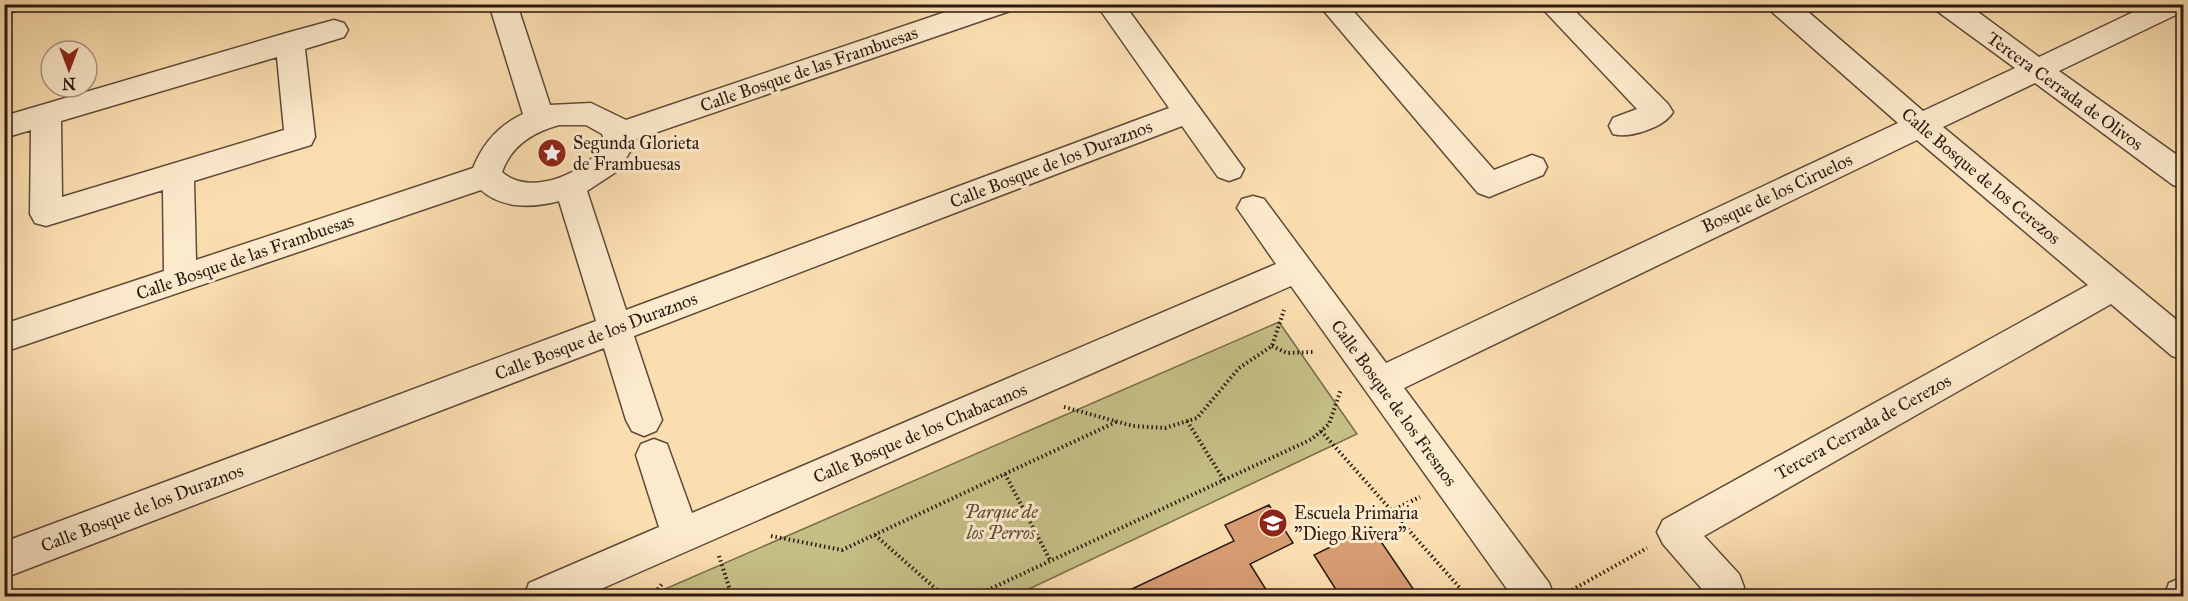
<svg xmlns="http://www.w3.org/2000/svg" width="2188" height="601" font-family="'IM FELL Great Primer',serif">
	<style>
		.green { fill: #c5bf86; stroke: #786c4c; stroke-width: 1.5 }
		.building { fill: #d89c73; stroke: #2b1912; stroke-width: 1.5 }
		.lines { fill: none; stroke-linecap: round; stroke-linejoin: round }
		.street-casing { stroke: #5f4a3a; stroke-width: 3 }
		.secondary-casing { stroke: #2b1912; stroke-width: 3 }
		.path { stroke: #2b1912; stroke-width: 4; stroke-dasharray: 1.5 3; stroke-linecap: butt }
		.street { fill: #fceacc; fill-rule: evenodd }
		.secondary { fill: #fceacc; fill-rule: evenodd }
		.labels { text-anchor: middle; stroke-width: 6; stroke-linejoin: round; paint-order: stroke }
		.street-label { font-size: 18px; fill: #2b1912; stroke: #fceacc }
		.poi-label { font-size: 18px; fill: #2b1912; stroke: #fceacc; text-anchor: start }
		.park-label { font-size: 18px; font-style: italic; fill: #594b35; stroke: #fceacc }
	</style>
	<rect width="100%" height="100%" fill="#fbdeb0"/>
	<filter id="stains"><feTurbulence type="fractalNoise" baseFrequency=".00333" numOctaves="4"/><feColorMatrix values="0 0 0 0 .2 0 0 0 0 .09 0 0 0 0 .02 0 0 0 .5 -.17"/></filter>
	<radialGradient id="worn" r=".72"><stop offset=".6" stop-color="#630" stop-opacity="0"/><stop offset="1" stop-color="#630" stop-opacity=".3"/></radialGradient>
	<path class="green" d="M1279,322L1357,434L1014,596H649Z"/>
	<path class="building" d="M1269,505L1293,543L1250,564L1270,596H1117L1234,541L1225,525Z
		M1371,527L1418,596H1340L1314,555Z"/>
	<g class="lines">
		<g class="street-casing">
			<path id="street" d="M489,4H517L550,105L591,103L626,120L969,4H1013L1010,11L634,140L635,143L619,170L587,191L626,310L1169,108L1096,4H1124L1244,169L1240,177L1229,181L1218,177L1182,126L634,336L662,420L656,431L644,436L632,431L626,420L604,348L4,578V542L596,321L559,201C533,208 502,209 481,190L4,352V324L164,271L163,190L46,226L35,223L30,214L31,130L4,138V116L290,32L334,20L344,23L348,30L344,37L305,49L315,137L311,145L194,181L196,260L473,168C483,143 499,125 523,114ZM277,57L284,130L62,197L61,121ZM559,125H586L602,134L605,143C588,172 531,198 502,172C511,146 533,132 559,125Z
				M1318,4H1347L1494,170L1532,155L1543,159L1547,167L1543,175L1489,197L1478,193Z
				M1538,4H1568L1668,104L1673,112C1665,127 1629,139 1613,134L1609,126L1613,118L1637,109Z
				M1768,4H1799L1923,111L2015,68L1937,11L1934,4H1967L2039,57L2150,4H2184V11L2059,71L2184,160V189L2173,185L2035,83L1943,127L2184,326V360L2172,356L2111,304L1704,536L1739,574L1744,587L1740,596H1708L1663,544L1657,532L1663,520L2088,285L1917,140L1404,388L1549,583L1554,596H1512L1291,286L585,596H524L529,583L659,527L636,455L641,444L654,439L667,444L692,513L1276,264L1237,208L1242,199L1253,196L1264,199L1386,363L1898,123L1771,11Z
				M2183,577L2184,596H2164L2169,583Z"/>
		</g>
		<g class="secondary-casing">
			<path id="secondary" d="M4,4H19L16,11L4,14Z"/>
		</g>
		<path class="path" d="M1272,346L1287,353L1314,352
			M1064,407L1133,426L1165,428L1197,418L1239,368L1272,346L1284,310
			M1187,421L1224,480
			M1321,431L1467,596
			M1005,474L1050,560
			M1391,511L1420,497
			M875,535L944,596
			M771,536L842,550L1116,422
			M719,556L732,596
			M1572,590L1647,548
			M652,596L662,584
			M975,596L1312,439L1329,424L1341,389"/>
		<use href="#street" class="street"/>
		<use href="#secondary" class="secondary"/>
	</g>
	<defs>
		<g id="sight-disc" transform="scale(1.5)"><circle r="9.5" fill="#8f2418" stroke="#fceacc"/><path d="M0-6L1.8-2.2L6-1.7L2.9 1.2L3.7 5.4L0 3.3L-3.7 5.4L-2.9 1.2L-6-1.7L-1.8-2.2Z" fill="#fff"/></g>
		<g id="school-disc" transform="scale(1.5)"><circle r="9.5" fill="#8f2418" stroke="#fceacc"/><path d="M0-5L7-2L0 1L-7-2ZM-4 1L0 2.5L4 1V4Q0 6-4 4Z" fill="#fff"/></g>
	</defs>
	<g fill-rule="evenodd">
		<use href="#sight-disc" x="552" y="153"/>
		<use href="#school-disc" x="1273" y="523"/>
	</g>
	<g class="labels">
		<g class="street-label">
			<text transform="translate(809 69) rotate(-19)" y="6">Calle Bosque de las Frambuesas</text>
			<text transform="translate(2065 91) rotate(36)" y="6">Tercera Cerrada de Olivos</text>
			<text transform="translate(1051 164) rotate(-21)" y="6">Calle Bosque de los Duraznos</text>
			<text transform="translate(1981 176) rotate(40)" y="6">Calle Bosque de los Cerezos</text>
			<text transform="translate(1777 193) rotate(-25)" y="6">Bosque de los Ciruelos</text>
			<text transform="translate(245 257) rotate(-19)" y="6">Calle Bosque de las Frambuesas</text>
			<text transform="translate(596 336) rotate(-21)" y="6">Calle Bosque de los Duraznos</text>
			<text transform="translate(1394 403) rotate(54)" y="6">Calle Bosque de los Fresnos</text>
			<text transform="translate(1863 427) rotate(-29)" y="6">Tercera Cerrada de Cerezos</text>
			<text transform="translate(920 433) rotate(-23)" y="6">Calle Bosque de los Chabacanos</text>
			<text transform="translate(142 508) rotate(-21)" y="6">Calle Bosque de los Duraznos</text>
		</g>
		<g class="poi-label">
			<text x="573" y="149">Segunda Glorieta<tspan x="573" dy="21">de Frambuesas</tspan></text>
			<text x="1294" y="519">Escuela Primaria<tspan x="1294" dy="21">"Diego Rivera"</tspan></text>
		</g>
		<g class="park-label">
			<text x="1001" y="518">Parque de<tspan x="1001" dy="21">los Perros</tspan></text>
		</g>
	</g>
	<rect width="2188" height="601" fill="none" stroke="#fbdeb0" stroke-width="24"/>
	<rect x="6" y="6" width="2176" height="589" fill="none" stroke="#2b1912" stroke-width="3"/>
	<rect x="12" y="12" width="2164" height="577" fill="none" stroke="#2b1912" stroke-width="1.5"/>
	<g transform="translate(69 69) rotate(180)"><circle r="28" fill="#fceacc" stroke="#a89682" stroke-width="1.5"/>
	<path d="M0-4.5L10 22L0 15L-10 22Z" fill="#8f2418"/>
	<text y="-9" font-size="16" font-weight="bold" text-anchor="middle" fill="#2b1912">N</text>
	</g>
	<rect width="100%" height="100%" filter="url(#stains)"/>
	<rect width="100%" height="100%" fill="url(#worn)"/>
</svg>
